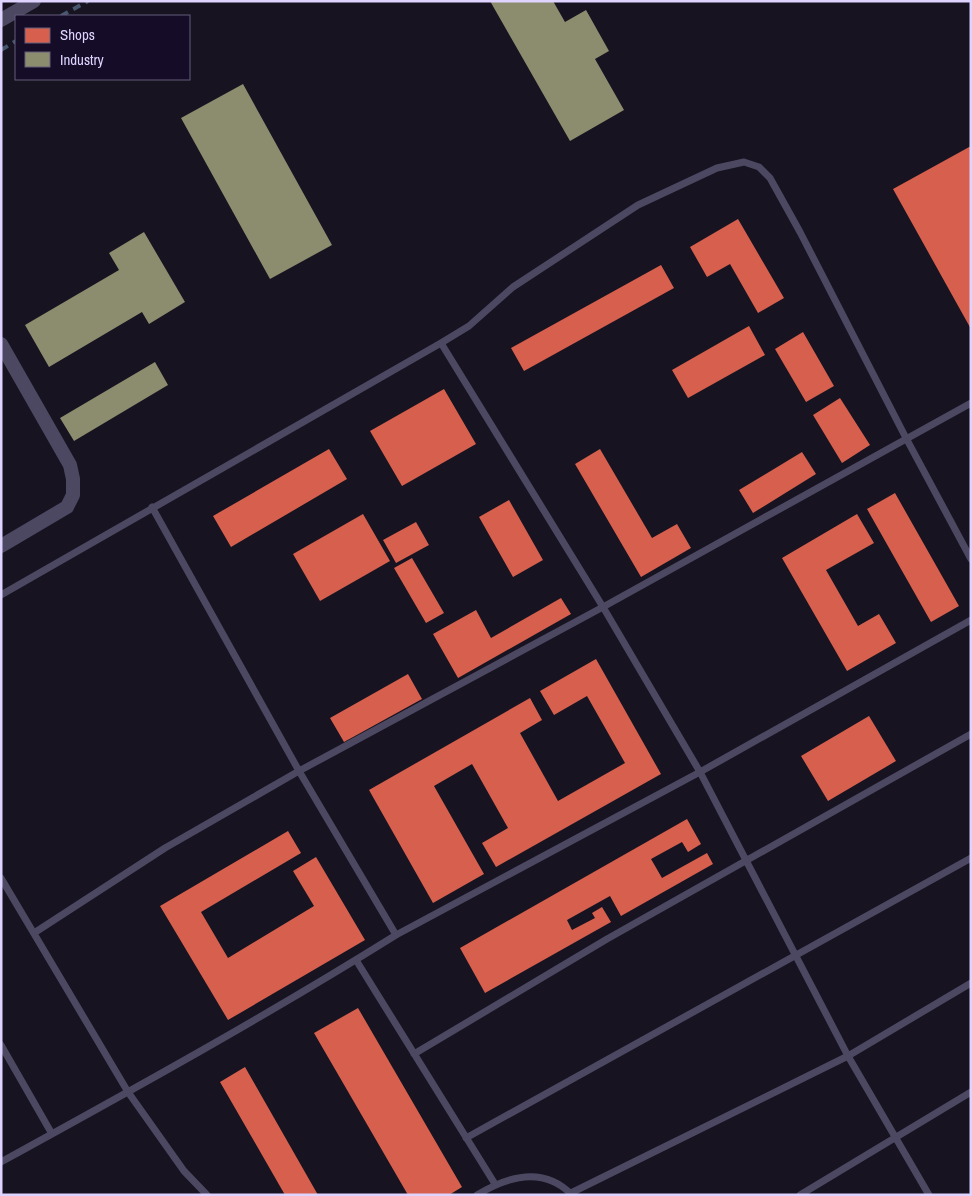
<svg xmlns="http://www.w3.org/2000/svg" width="972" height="1196" font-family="'Archivo Narrow',sans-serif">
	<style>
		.shops { fill: #d6604d }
		.industry { fill: #8c8c6e }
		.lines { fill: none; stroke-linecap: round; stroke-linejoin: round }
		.lane { stroke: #4c4862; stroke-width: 7 }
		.street { stroke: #4c4862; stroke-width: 14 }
		.rail { stroke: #45566d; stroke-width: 4; stroke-dasharray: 8 6; stroke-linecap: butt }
	</style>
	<rect width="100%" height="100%" fill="#171321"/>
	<path class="shops" d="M971,146V329L893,189Z
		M738,219L784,298L758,313L730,264L707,277L690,247Z
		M661,265L674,288L524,371L511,348Z
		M749,326L765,355L688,398L672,370Z
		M803,332L834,386L806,402L775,349Z
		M444,389L476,444L402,486L370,431Z
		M840,398L870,445L842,463L813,415Z
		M329,449L347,479L231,547L213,516Z
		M600,449L652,538L677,524L691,548L641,577L575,464Z
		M802,452L816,474L753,513L739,490Z
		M895,493L959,606L931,622L867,509Z
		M509,500L543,560L513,577L479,517Z
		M363,514L390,561L320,601L293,554Z
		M857,514L874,543L826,570L858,626L879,614L896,643L847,671L782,558Z
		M416,522L429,545L396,563L383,540Z
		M412,558L444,613L426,623L394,568Z
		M561,598L571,614L458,678L433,634L476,610L491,638Z
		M596,659L661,774L496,867L482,843L508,828L472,764L434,786L484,874L433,903L369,790L530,698L542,720L520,733L558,801L625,763L587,696L554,715L540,691Z
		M408,674L422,699L344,742L330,718Z
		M869,716L896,761L828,801L801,756Z
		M687,819L701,844L688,852L682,842L651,859L662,878L707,853L713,864L621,916L610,896L567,920L572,930L595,918L592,913L602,907L611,922L485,993L460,948Z
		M288,831L301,853L201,912L228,958L314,906L293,871L316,857L365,940L228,1020L160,906Z
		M358,1008L462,1187L449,1195H408L314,1033Z
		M245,1067L318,1195H285L220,1082Z"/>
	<path class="industry" d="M490,1H553L565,22L586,10L609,51L595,59L624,110L570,141Z
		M243,84L332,245L270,279L181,118Z
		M144,232L185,302L149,324L142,312L49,367L25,325L119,270L109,253Z
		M155,362L168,385L74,441L60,418Z"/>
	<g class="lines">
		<path class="lane" d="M441,343L603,607L700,772L848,1056L929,1195
			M152,507L299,771L396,935
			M1,595L441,343L469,326L513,287L638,205L717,168L744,162L759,167L770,178L800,232L906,438L971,559
			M1,878L128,1092L184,1171L207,1195
			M34,933L165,848L299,771L603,607L971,403
			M356,960L495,1184
			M1,1045L52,1134
			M414,1054L607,939L971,734
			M466,1138C634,1044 803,952 971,858
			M1,1162C134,1089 268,1015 396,935L700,772L971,620
			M571,1193L848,1056L971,983
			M477,1195C508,1176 544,1166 572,1195
			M800,1195L971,1092"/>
		<path class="street" d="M1,20L34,1
			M1,344L70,465L73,479V495L67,507L1,546"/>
		<path class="rail" d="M61,16L88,1
			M1,50L16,41"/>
	</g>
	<rect width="972" height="1196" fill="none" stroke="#ded4ff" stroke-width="5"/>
	<rect x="15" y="15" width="175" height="65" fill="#150d27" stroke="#655d7d"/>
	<rect x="25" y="28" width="25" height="15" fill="#d6604d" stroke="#655d7d"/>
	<text x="60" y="40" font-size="15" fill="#ded4ff">Shops</text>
	<rect x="25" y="52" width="25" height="15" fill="#8c8c6e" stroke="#655d7d"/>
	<text x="60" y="65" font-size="15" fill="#ded4ff">Industry</text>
</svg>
